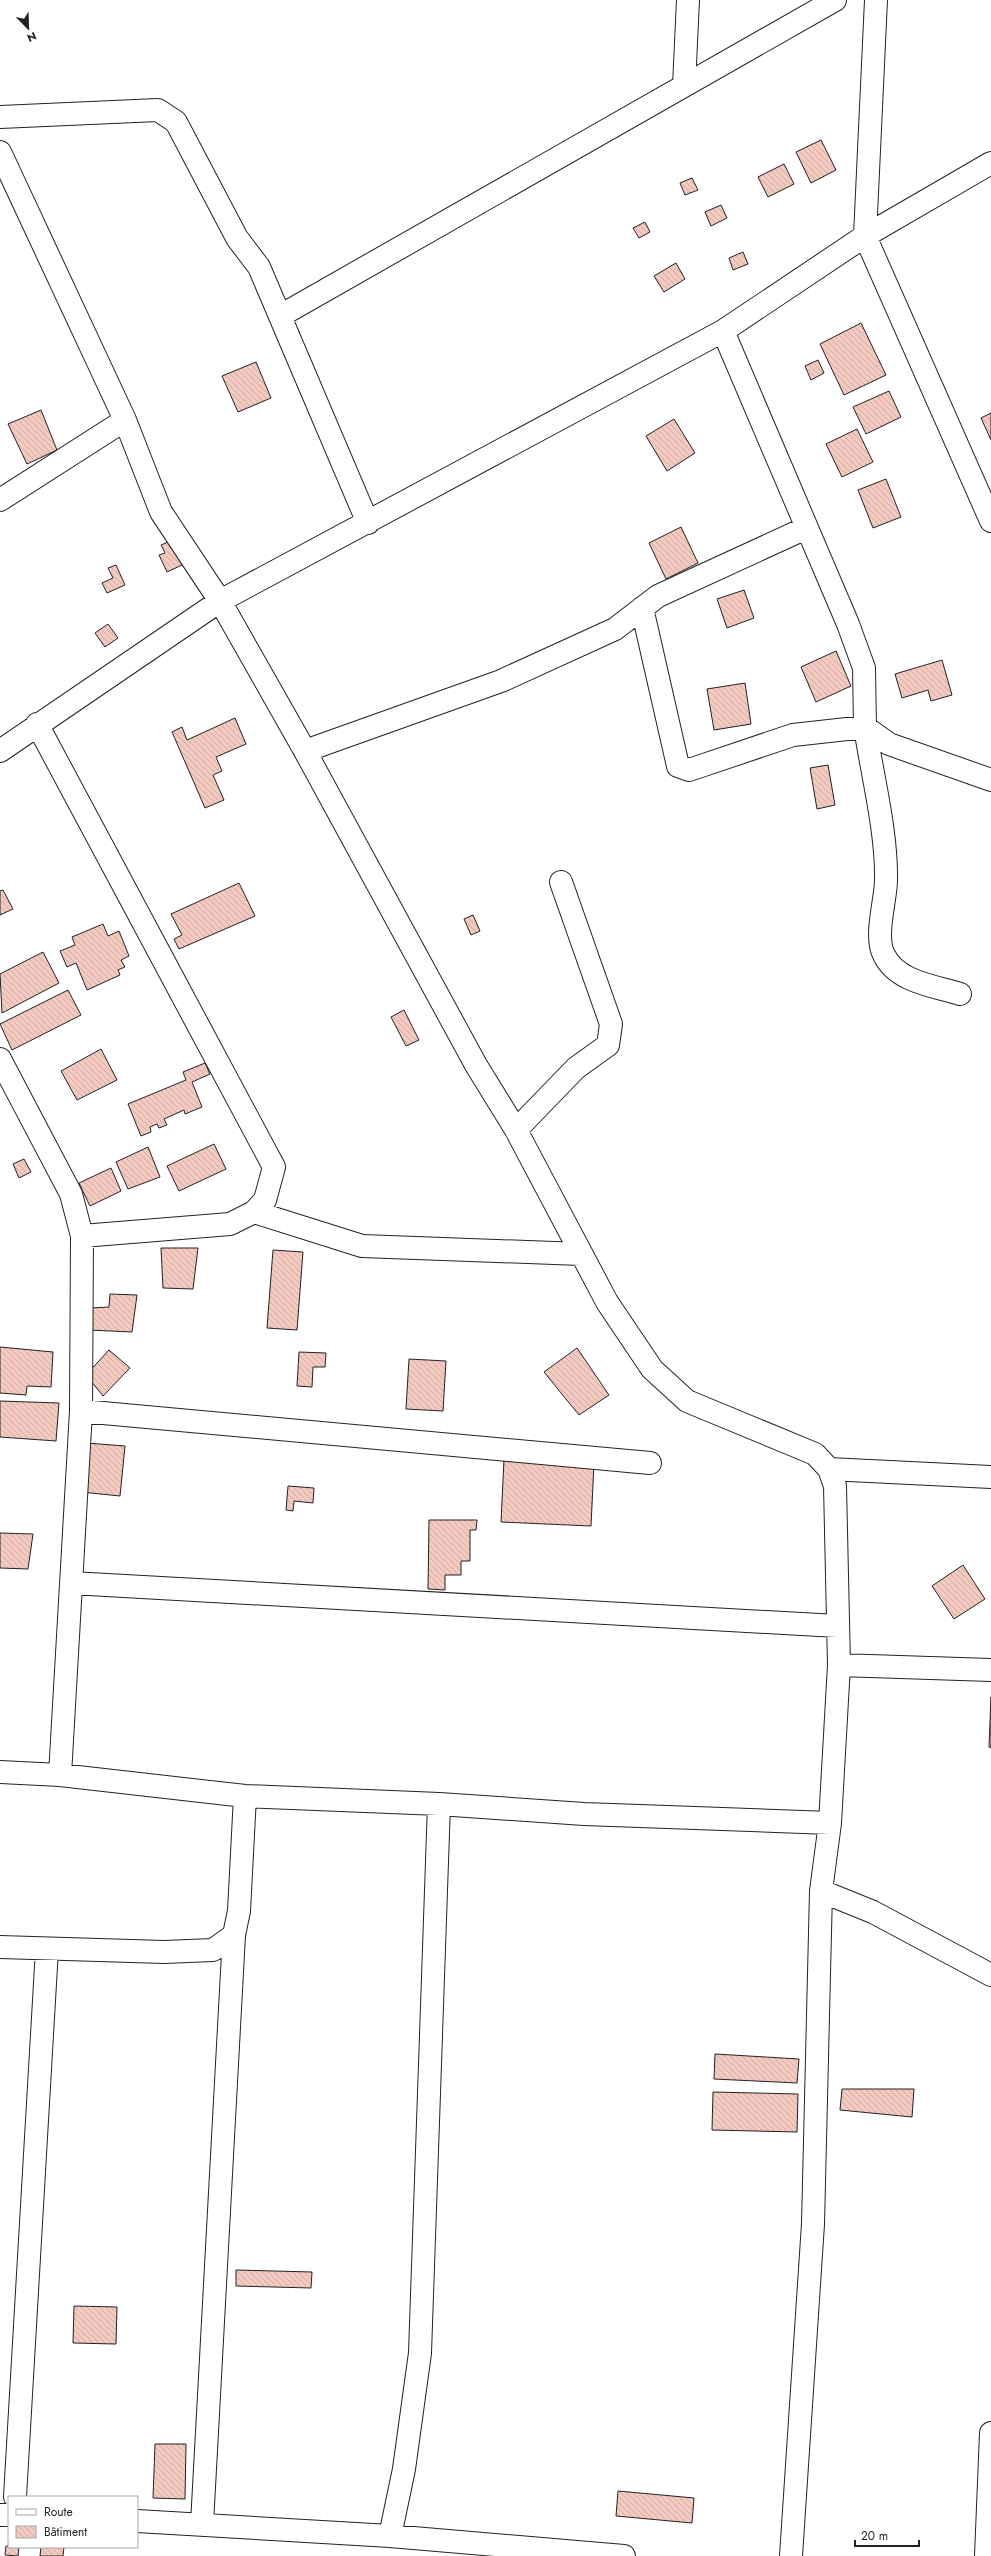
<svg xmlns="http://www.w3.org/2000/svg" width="991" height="2556" font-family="Jost,sans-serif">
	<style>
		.building { fill: url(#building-back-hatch); stroke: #222 }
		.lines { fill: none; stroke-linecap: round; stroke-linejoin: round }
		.minor-casing { stroke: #222; stroke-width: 24 }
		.minor { stroke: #fff; stroke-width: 22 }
	</style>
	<defs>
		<pattern id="building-back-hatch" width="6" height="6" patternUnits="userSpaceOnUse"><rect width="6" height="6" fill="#f3c9c0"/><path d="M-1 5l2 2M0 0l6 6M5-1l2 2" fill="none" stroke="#d0aca5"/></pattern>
	</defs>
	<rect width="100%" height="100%" fill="#fff"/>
	<path class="building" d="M821,140L836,170L811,183L796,152Z
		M784,164L794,184L768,197L758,177Z
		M692,178L698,190L685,195L680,183Z
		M721,205L727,218L711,226L705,212Z
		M645,222L650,232L639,238L633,228Z
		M743,252L748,264L733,270L729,258Z
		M676,263L685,279L664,292L654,276Z
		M861,323L886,375L844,395L820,344Z
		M818,360L824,373L811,380L805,366Z
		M256,362L271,398L238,412L222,376Z
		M889,391L901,417L866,434L853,407Z
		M41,410L57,450L27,464L8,424Z
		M991,413V440L981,418Z
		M674,419L695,453L667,471L646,436Z
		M857,429L873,462L842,477L826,444Z
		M886,479L901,517L873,528L858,490Z
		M681,527L698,563L666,579L649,543Z
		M173,540L184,564L167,572L159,555L165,553L161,545Z
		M116,565L125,585L107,593L102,583L113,578L108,568Z
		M744,590L754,618L727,628L717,599Z
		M108,624L118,638L105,647L95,633Z
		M836,651L851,686L816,702L801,667Z
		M942,660L952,695L931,701L928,690L902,698L895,674Z
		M745,683L751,724L714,730L707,689Z
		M235,718L246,744L216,757L222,771L213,775L224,800L205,808L172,732L182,727L187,740Z
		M828,765L835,805L817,809L810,768Z
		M239,883L255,916L179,949L174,939L182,935L171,914Z
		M3,890L13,909L0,915V891Z
		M473,915L480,931L471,935L464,919Z
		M103,924L108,936L119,931L129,956L121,960L125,967L118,970L120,975L87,990L76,963L67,967L60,951L75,945L72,937Z
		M43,952L59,983L2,1013L0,974Z
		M68,990L81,1015L12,1050L0,1024Z
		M404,1010L419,1040L406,1046L391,1017Z
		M101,1049L117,1080L77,1100L61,1071Z
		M205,1063L210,1074L192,1082L202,1107L185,1114L184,1110L164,1119L167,1125L159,1128L157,1124L150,1127L151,1132L141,1136L128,1104L186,1080L183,1072Z
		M214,1144L226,1169L179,1191L167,1166Z
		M148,1147L160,1177L128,1189L116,1162Z
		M24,1159L31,1172L19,1178L13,1164Z
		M111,1168L121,1191L90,1206L79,1183Z
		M161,1248H198L193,1289L163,1288Z
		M273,1250L303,1252L297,1330L267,1328Z
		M110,1294L137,1295L132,1332L89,1330L91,1308L109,1307Z
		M0,1347L53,1352L51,1387L27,1386L26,1395L0,1393Z
		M577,1348L609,1395L579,1415L544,1372Z
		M109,1350L130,1368L103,1396L86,1375Z
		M299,1352L326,1353L325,1367H313L312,1387L297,1386Z
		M409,1359L446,1361L443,1411L406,1409Z
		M0,1401L59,1403L56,1441L0,1437Z
		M86,1443L125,1446L120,1496L81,1492Z
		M504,1459L594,1463L591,1526L501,1522Z
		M288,1486L314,1488L313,1503L294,1501L293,1511L286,1510Z
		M429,1520H477L476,1530H470V1561H461V1575H445V1590L428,1589Z
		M0,1533L33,1534L28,1569L0,1568Z
		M963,1565L985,1599L954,1619L932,1586Z
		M991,1697V1748L989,1747Z
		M715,2054L799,2059L797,2083L714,2079Z
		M842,2089H914L912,2117L840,2110Z
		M713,2092L798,2094L797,2132L712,2130Z
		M236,2270L312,2272L311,2288L236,2286Z
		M74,2306L117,2307L116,2344L73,2343Z
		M155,2444H186L185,2499L153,2498Z
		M618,2491L694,2498L692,2523L616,2516Z
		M6,2546L19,2547L18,2556L5,2555Z
		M41,2547H64L63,2556H40Z"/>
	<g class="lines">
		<g class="minor-casing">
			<path id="minor" d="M876,0L865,236L991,521
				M684,86L688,0
				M0,117L158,110L176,122L237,238L259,267L368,523
				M0,152L125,420L161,512L220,601L305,751L476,1065L516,1130L607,1302L652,1369L687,1401L815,1454L829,1469L835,1486L839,1665L830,1823L821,1891L873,1912L991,1975
				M280,316L835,0
				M723,331L848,624L864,668L865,727L889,744L991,780
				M0,500L125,420
				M642,608L678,766L689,770L793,735L865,727C872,774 887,832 886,880C886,900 874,936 884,955C897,982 934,986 960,994
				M37,724L274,1167L265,1200L254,1212L230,1224L82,1236
				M0,751L220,601L723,331L865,236L991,163
				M305,751L501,681L615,629L658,596L806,528
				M0,1059L71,1194L82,1236L81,1411L60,1775
				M516,1130L576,1068L608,1045L611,1024L561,882
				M254,1212L362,1246L581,1254
				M81,1411L650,1463
				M829,1469L991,1477
				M71,1583L837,1626
				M839,1665L991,1670
				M0,1772L60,1775L245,1796L439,1804L584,1814L830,1823
				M0,1947L164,1952L213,1950L234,1935L239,1911L245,1796
				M15,2497L47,1949
				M0,2515H9
				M137,2521L390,2536L624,2556
				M202,2524L234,1935
				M390,2536L404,2469L420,2353L439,1804
				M791,2556L813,2224L821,1891
				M986,2556L991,2433"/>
		</g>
		<use href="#minor" class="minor"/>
	</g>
	<rect x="8" y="2496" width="130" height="52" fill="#ffffff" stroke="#a7a7a7"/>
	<rect x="16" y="2509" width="20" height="6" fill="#ffffff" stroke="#a7a7a7"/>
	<text x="44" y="2516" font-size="12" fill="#222222">Route</text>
	<rect x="16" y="2526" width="20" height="12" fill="url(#building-back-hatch)" stroke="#a7a7a7"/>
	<text x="44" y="2536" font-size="12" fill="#222222">Bâtiment</text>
	<g transform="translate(28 28) rotate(157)" stroke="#ffffff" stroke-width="3" paint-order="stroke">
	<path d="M0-3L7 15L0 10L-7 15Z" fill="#222222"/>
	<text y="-6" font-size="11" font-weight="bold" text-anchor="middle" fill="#222222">N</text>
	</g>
	<path d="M855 2540v6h64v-6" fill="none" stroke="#222222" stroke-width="2"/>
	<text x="861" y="2540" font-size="12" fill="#222222" stroke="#ffffff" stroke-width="3" paint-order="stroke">20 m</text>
</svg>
